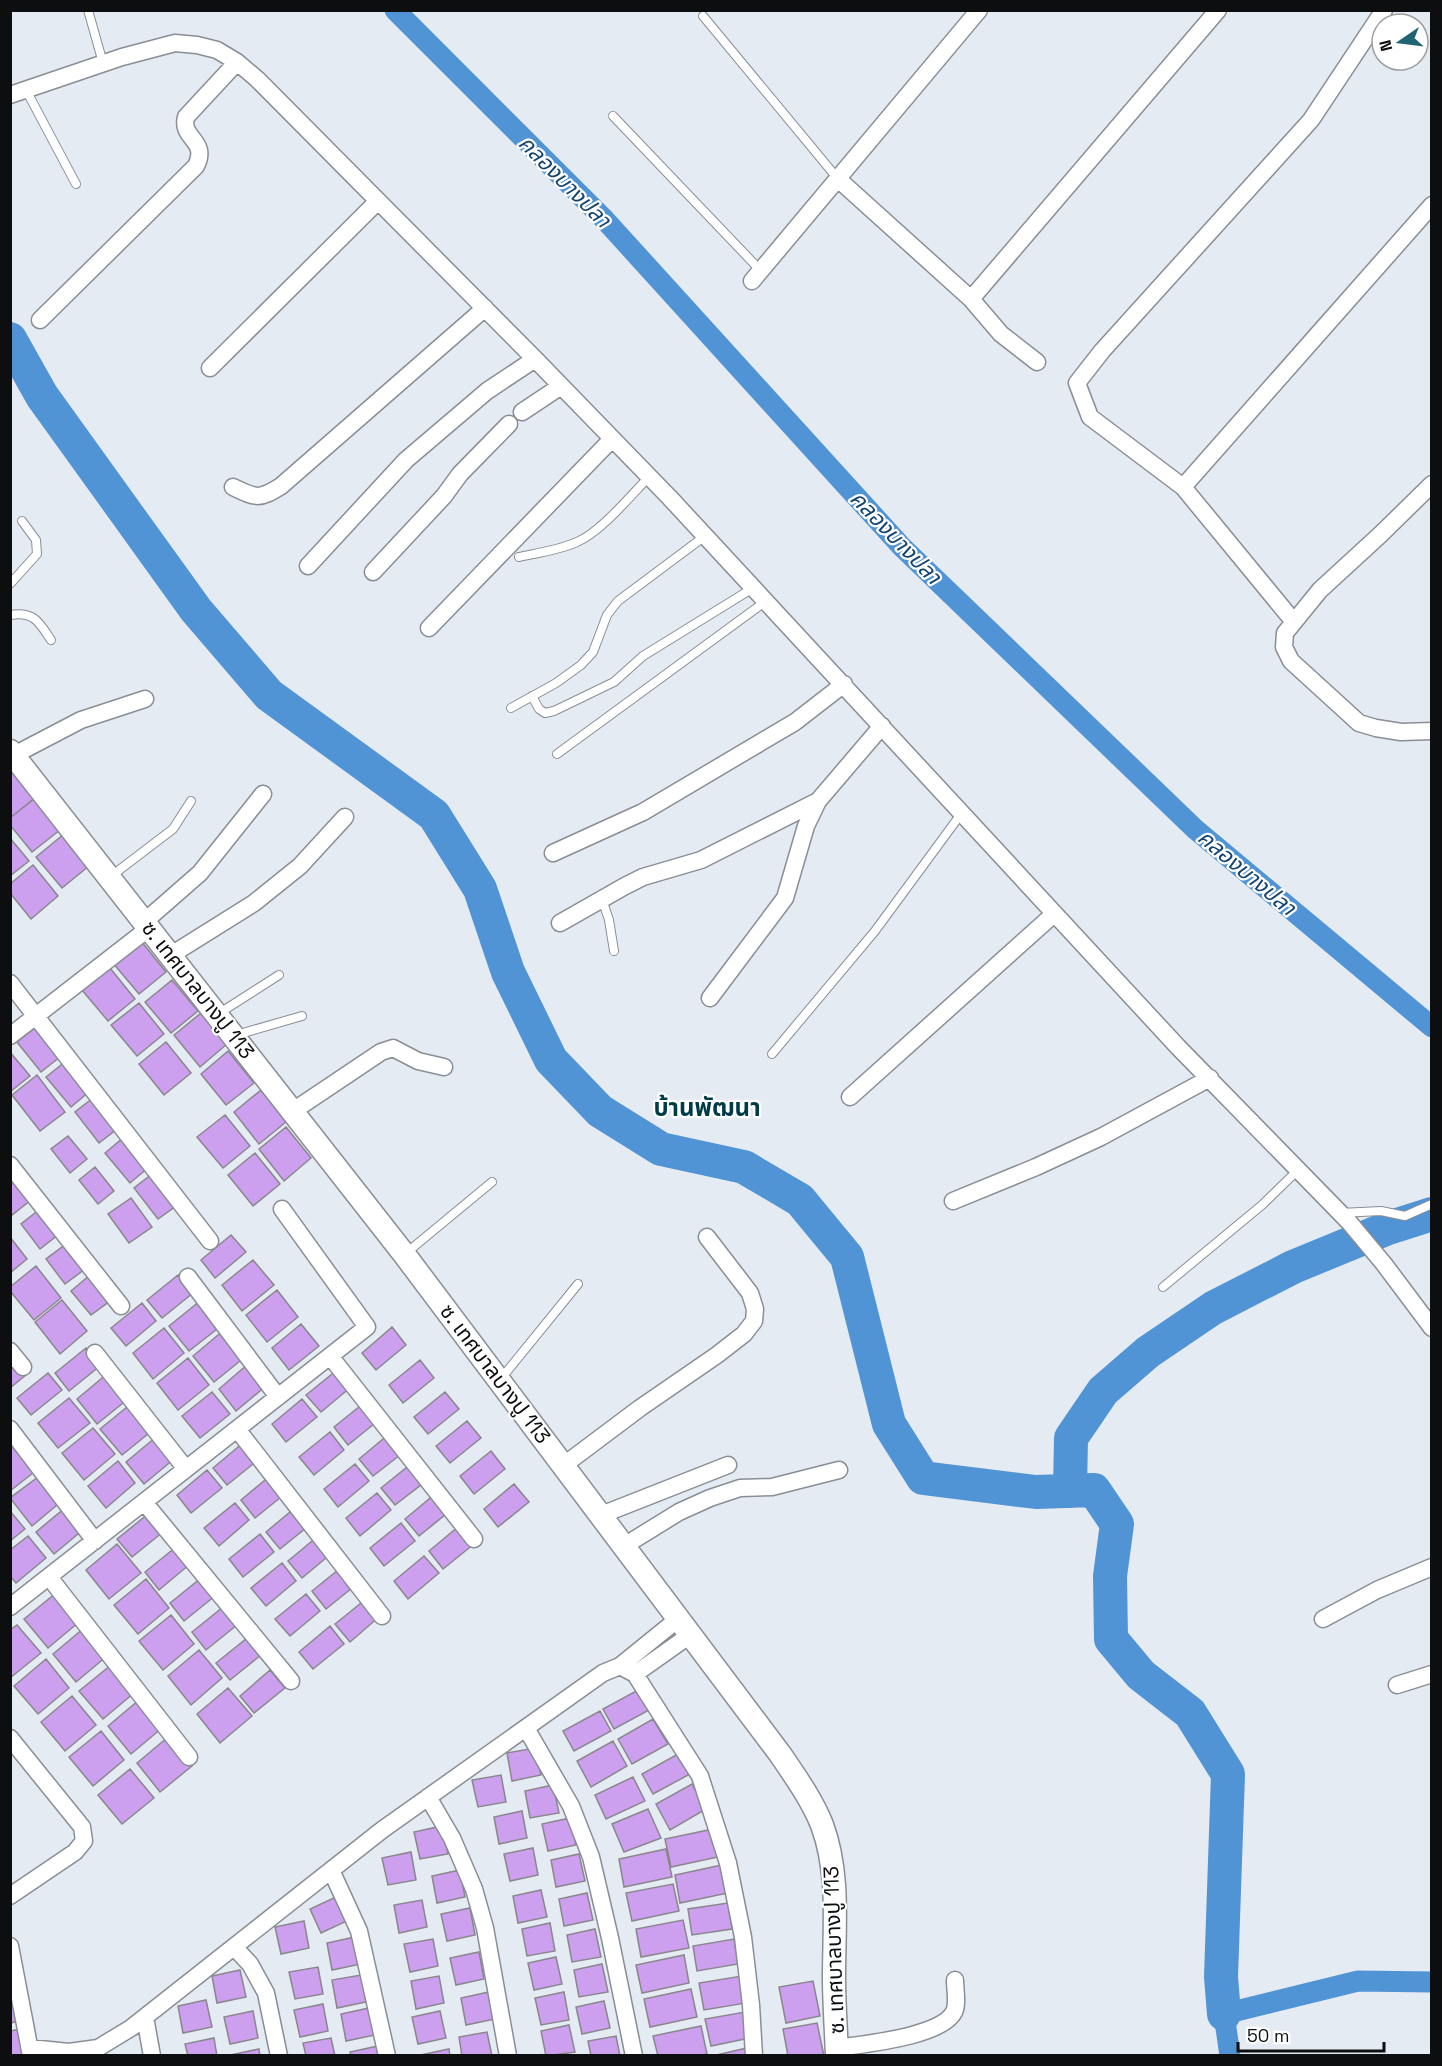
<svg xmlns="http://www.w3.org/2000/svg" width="1442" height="2066" font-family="'Space Grotesk','Noto Sans Thai',sans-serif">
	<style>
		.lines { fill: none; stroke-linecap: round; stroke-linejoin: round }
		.canal { stroke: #5094d5; stroke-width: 21 }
		.river { stroke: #5094d5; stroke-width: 34 }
		.building { fill: #cd9fef; stroke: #8a868d; stroke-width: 1.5 }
		.lane-casing { stroke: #898e95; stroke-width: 10 }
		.street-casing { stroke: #898e95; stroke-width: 19 }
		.secondary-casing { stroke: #898e95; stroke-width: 25 }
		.lane { stroke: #fff; stroke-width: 8 }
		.street { stroke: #fff; stroke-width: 16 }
		.secondary { stroke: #fff; stroke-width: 22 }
		.labels { text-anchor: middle; stroke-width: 4.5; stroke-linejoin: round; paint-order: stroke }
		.street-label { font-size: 21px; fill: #0c0e10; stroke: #fff }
		.water-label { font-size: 22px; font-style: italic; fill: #134470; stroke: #fff }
		.quarter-label { font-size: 24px; font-weight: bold; fill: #003b48; stroke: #fff }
	</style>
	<rect width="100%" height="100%" fill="#e5ebf3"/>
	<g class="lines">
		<path class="canal" d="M395,10L605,220L902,547L1195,829L1432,1027
			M1230,2056L1224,2014L1358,1981L1432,1982"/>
		<path class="river" d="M10,339L42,396L196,610L269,695L434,815L480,889L508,972L551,1060L600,1111L661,1149L744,1167L800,1200L847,1257L889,1424L923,1478L1036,1492L1094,1490L1117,1524L1110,1576L1111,1639L1141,1675L1190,1713L1228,1774L1221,1977L1224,2014
			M1070,1491L1071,1438L1103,1391L1148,1352L1213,1308L1293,1267L1388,1228L1432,1214"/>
	</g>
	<path class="building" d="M10,766L36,797L10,818Z
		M34,799L60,830L32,852L10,825V818Z
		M64,834L89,866L62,888L36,857Z
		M10,838L29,861L10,876Z
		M33,865L58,896L31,919L10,893V884Z
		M141,941L166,972L139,994L113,963Z
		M110,968L135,999L108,1021L82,990Z
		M172,980L198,1011L171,1033L145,1002Z
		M139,1003L164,1034L137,1056L111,1025Z
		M201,1013L227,1044L200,1067L174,1035Z
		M36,1027L60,1057L41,1072L17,1042Z
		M166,1042L191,1073L164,1095L139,1064Z
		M228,1051L254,1083L226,1105L201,1074Z
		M10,1052L30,1076L10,1092Z
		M66,1061L90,1091L71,1107L46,1077Z
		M37,1075L65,1112L40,1131L12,1095Z
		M261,1090L286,1122L259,1144L234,1112Z
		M93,1098L117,1129L99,1143L75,1112Z
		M225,1115L250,1146L223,1168L197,1137Z
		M286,1127L311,1158L284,1181L259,1149Z
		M68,1136L87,1159L70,1173L51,1149Z
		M124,1137L149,1167L130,1183L105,1153Z
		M255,1153L280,1184L253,1206L228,1175Z
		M95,1167L114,1191L98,1204L79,1180Z
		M152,1174L176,1206L158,1219L134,1188Z
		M10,1176L31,1200L12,1215L10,1214Z
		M131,1198L152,1227L129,1243L108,1214Z
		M40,1209L59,1234L40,1249L21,1224Z
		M231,1235L246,1252L215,1278L201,1260Z
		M10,1237L27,1259L10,1273Z
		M66,1244L85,1269L65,1284L46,1259Z
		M253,1260L274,1285L242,1311L222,1285Z
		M36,1266L61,1298L34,1320L10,1291V1287Z
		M91,1274L110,1301L91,1315L71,1291Z
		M178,1275L193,1293L162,1318L147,1300Z
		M277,1290L298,1317L267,1342L246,1315Z
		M62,1300L87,1331L60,1354L35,1322Z
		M200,1301L221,1326L189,1351L169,1326Z
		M142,1303L156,1321L126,1346L111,1328Z
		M301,1324L319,1346L289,1370L272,1348Z
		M392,1327L406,1345L376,1370L362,1353Z
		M164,1328L184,1353L153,1379L133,1353Z
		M224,1330L245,1357L214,1382L193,1356Z
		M86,1348L100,1366L69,1391L55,1373Z
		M10,1355L26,1375L10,1388Z
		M188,1358L209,1385L178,1410L157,1383Z
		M420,1360L434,1378L403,1403L389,1385Z
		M248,1364L266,1386L236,1411L219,1389Z
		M337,1370L351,1387L321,1412L306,1395Z
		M48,1373L62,1390L31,1415L17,1398Z
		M108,1373L128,1399L97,1424L77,1399Z
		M212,1392L230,1414L200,1438L182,1416Z
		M445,1392L459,1409L428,1434L414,1417Z
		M69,1398L90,1423L58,1448L38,1423Z
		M302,1399L317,1417L286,1442L272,1424Z
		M365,1402L379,1420L348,1445L334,1427Z
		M132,1403L153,1430L122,1455L100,1429Z
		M467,1421L481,1438L450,1463L436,1446Z
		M93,1428L115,1454L84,1480L62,1453Z
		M330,1432L344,1450L314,1475L299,1457Z
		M389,1434L404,1452L373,1476L359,1459Z
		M156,1437L174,1459L144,1484L126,1462Z
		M244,1442L258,1460L227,1485L213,1468Z
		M17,1444L38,1469L10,1491V1449Z
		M491,1451L505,1469L474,1494L460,1476Z
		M118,1461L135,1483L106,1508L88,1486Z
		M412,1463L426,1481L395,1505L381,1488Z
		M355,1464L369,1481L338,1507L324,1489Z
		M207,1470L222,1488L191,1513L177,1495Z
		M42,1474L63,1500L32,1526L10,1498Z
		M271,1475L286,1493L255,1518L241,1500Z
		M514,1484L529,1502L498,1527L484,1509Z
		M377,1493L391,1510L360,1536L346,1518Z
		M436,1493L450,1511L419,1536L405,1519Z
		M235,1503L249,1520L219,1546L204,1528Z
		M66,1507L84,1529L54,1554L36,1532Z
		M296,1507L311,1524L280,1549L266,1532Z
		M10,1511L25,1529L10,1541Z
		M148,1514L163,1532L132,1557L117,1539Z
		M401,1523L415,1541L384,1566L370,1548Z
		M459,1526L474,1544L443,1569L429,1551Z
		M260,1534L274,1552L243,1577L229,1559Z
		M28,1536L46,1558L16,1583L10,1576V1550Z
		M318,1536L332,1553L302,1578L288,1561Z
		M117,1544L141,1573L109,1599L86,1570Z
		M176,1547L190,1564L159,1590L145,1572Z
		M424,1556L439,1573L408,1599L394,1581Z
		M282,1563L296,1581L266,1606L251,1588Z
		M343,1566L357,1584L326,1609L312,1591Z
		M201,1578L215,1596L184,1621L170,1603Z
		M146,1579L169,1608L138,1634L114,1605Z
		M56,1593L79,1622L48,1648L24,1619Z
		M306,1594L320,1611L290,1636L275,1619Z
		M366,1599L380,1616L350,1642L335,1624Z
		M223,1607L237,1625L206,1650L192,1632Z
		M171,1615L194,1644L163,1670L139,1641Z
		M17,1625L41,1653L10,1678V1630Z
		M330,1626L344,1644L313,1669L299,1652Z
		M84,1628L107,1656L76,1682L53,1654Z
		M247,1638L261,1655L230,1680L216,1663Z
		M199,1650L222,1678L191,1705L168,1676Z
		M46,1659L69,1688L38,1714L14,1686Z
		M111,1665L134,1693L103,1719L79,1691Z
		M270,1670L285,1688L254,1713L240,1696Z
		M228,1688L252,1716L220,1743L197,1714Z
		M640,1689L651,1709L614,1729L603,1709Z
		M72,1696L96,1725L65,1751L41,1722Z
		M139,1700L162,1728L131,1754L108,1726Z
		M600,1711L611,1731L574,1751L563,1731Z
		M653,1719L668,1744L632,1764L618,1739Z
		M101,1731L124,1760L93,1786L69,1757Z
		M168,1737L192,1766L160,1792L137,1763Z
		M613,1741L627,1766L591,1787L577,1761Z
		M535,1748L541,1775L512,1781L507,1753Z
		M678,1754L690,1774L653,1794L642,1774Z
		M130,1769L154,1798L122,1824L98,1795Z
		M501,1775L506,1802L478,1807L472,1780Z
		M633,1777L645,1801L606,1819L595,1795Z
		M692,1784L706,1809L670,1830L656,1804Z
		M553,1785L559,1813L530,1818L525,1791Z
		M648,1809L661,1838L624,1852L612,1824Z
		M522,1811L527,1838L499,1844L494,1817Z
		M570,1818L576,1845L548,1851L542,1824Z
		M442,1826L448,1854L420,1859L414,1832Z
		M713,1829L718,1857L671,1867L665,1839Z
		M533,1848L538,1875L510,1881L504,1854Z
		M666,1849L672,1877L624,1887L619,1859Z
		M411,1852L416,1880L388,1885L382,1858Z
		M579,1854L585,1881L556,1887L551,1860Z
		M722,1865L728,1893L680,1903L675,1875Z
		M460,1870L465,1897L437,1903L432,1876Z
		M673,1884L679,1911L632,1921L626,1893Z
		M541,1890L547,1917L518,1923L513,1896Z
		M587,1893L593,1920L564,1926L559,1899Z
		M338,1896L349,1920L321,1933L310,1909Z
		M422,1900L427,1927L399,1933L394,1905Z
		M728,1903L732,1929L692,1935L688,1909Z
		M470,1908L475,1935L447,1941L441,1914Z
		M683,1920L689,1948L641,1957L636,1929Z
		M304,1921L309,1948L281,1954L275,1927Z
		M550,1923L555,1951L527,1956L522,1929Z
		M595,1929L601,1957L572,1962L567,1935Z
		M355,1937L361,1964L332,1970L327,1943Z
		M433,1939L438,1966L410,1972L404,1944Z
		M734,1939L738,1964L697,1971L693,1946Z
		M479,1952L484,1979L456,1985L450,1958Z
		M684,1955L689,1983L642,1993L636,1965Z
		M556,1957L562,1984L534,1990L528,1963Z
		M602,1964L608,1992L579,1997L574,1970Z
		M318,1967L323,1994L295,1999L289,1972Z
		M240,1970L246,1997L217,2003L212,1976Z
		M361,1975L366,2002L337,2008L332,1980Z
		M439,1976L444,2003L416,2009L411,1981Z
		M742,1976L746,2003L704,2010L699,1983Z
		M813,1981L820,2016L786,2023L779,1987Z
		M10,1988L21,2021L10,2023Z
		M691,1989L697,2017L650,2027L644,1999Z
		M489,1992L495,2019L466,2025L461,1998Z
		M564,1992L569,2020L541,2025L535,1998Z
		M206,2000L212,2027L183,2033L178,2006Z
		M604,2001L610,2028L582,2034L576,2007Z
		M323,2004L328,2031L300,2037L294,2010Z
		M369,2008L375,2035L346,2041L341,2014Z
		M253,2011L258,2038L230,2044L224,2017Z
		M440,2011L446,2038L418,2044L412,2017Z
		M745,2012L750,2038L711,2046L705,2019Z
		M817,2023L824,2056H788L783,2029Z
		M569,2025L575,2052L546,2056L541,2031Z
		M701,2026L707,2054L698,2056H658L653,2036Z
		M20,2029L25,2056H10V2031Z
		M487,2032L492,2056H462L459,2037Z
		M616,2036L620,2056H591L588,2041Z
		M214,2038L217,2056H188L185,2044Z
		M331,2038L335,2056H306L303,2043Z
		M378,2046L380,2056H351L350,2052Z
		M747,2048L749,2056H712Z
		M259,2049L260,2056H230V2055Z
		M449,2049L450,2056H420V2055Z"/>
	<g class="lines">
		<g class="lane-casing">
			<path id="lane" d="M88,10L103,63
				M703,16L838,179
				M26,90L76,184
				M613,116L761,271
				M519,557C538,553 559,550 577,542C601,532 630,496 649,477
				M10,584L37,554L36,540L22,521
				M10,615C34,611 39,622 51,640
				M532,696L539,709L545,713L554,711L614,682L643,656L753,588
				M511,708L556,683L581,665L593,652L607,615L618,601L705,536
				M557,754L766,601
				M110,877L173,829L191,801
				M602,899L609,920L614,951
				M218,1014L279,975
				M236,1035L302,1016
				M772,1054L875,931L961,814
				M1340,1213L1381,1211L1405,1216L1432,1204
				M405,1254L492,1182
				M1163,1287L1262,1205L1298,1170
				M500,1380L578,1284"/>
		</g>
		<g class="street-casing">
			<path id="street" d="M10,95L122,57L175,43L197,45L217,50L237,62L257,79L535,359L670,498L1178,1047L1349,1222L1384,1264L1432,1328
				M838,179L971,299L1001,334L1037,362
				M752,281L979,10
				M971,299L1218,10
				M40,320L196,166C209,140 180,139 186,117L237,62
				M210,368L378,201
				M522,412L561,386
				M1432,484L1381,534L1320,590L1294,622L1285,633L1284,647L1291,661L1359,723L1376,728L1401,732L1432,731
				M233,487C256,498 259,500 281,486L485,308
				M1183,487L1432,205
				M308,566L406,460L487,391L535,359
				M373,572L444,496L460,474L509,424
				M1294,622L1183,487L1090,417L1077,383L1102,351L1311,120L1384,10
				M429,628L612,439
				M14,755L81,720L145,699
				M553,853L643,812L795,722L844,684
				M144,922L200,873L263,794
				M560,923L625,886L643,877L701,860L818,801
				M171,955L254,903L300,866L345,817
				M10,983L210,1241
				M710,998L785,898L806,826L818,801L882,726
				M10,1036L149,928
				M850,1097L1054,914
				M293,1111L381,1052L393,1048L418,1061L444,1067
				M10,1165L121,1306
				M953,1201L1036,1167L1101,1137L1210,1078
				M188,1277L278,1397
				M10,1351L23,1367
				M95,1353L186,1469
				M330,1356L474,1539
				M10,1429L95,1541
				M237,1429L382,1616
				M564,1465L640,1408L717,1355L744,1334L754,1321L755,1309L750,1293L707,1237
				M144,1502L291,1681
				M601,1515L728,1465
				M624,1546L679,1512L710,1498L740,1488L772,1487L839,1470
				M49,1577L189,1757
				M10,1607L367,1327L282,1209
				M1323,1619L1377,1590L1432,1567
				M620,1666L678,1619
				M635,1674L690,1635
				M1397,1685L1432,1674
				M526,1728L571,1806L591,1857L610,1938L634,2056
				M10,1738L82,1827L84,1841L75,1852L10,1896
				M428,1797L452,1838L474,1889L485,1928L508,2056
				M331,1870L359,1931L387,2056
				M10,1946L31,2056
				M234,1947L250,1964L266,1993L279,2056
				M145,2017L152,2056
				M30,2048L69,2052L98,2048L131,2028L382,1830L603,1673L620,1666L635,1674L700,1776L728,1863L743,1937L751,2005L754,2056
				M837,2048C863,2044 941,2037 954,2012C958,2004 955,1990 955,1980"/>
		</g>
		<g class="secondary-casing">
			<path id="secondary" d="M10,751L404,1254L780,1754C795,1776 812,1800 822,1825C840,1873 834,1927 834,1977C834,2003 836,2029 837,2056"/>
		</g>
		<use href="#lane" class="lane"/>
		<use href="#street" class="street"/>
		<use href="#secondary" class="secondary"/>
	</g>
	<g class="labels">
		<g class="street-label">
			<text transform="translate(198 990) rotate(52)" y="7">ซ. เทศบาลบางปู 113</text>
			<text transform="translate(495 1374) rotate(53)" y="7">ซ. เทศบาลบางปู 113</text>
			<text transform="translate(834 1950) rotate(-92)" y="7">ซ. เทศบาลบางปู 113</text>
		</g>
		<g class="water-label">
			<text transform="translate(565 181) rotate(45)" y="8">คลองบางปลา</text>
			<text transform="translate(896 537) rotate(46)" y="8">คลองบางปลา</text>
			<text transform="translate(1247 872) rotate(40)" y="8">คลองบางปลา</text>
		</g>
		<g class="quarter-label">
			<text x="707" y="1116">บ้านพัฒนา</text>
		</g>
	</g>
	<rect width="1442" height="2066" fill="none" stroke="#0c0e10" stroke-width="24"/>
	<g transform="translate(1400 42) rotate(256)"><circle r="28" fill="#ffffff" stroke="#9e9f9f" stroke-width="1.5"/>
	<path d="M0-4.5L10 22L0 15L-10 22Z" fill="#1f6475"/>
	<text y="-9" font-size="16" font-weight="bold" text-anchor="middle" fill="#0c0e10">N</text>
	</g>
	<path d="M1238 2042v9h146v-9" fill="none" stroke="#0c0e10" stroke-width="3"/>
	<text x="1247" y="2042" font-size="18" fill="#0c0e10" stroke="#ffffff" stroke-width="4.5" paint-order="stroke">50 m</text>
</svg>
